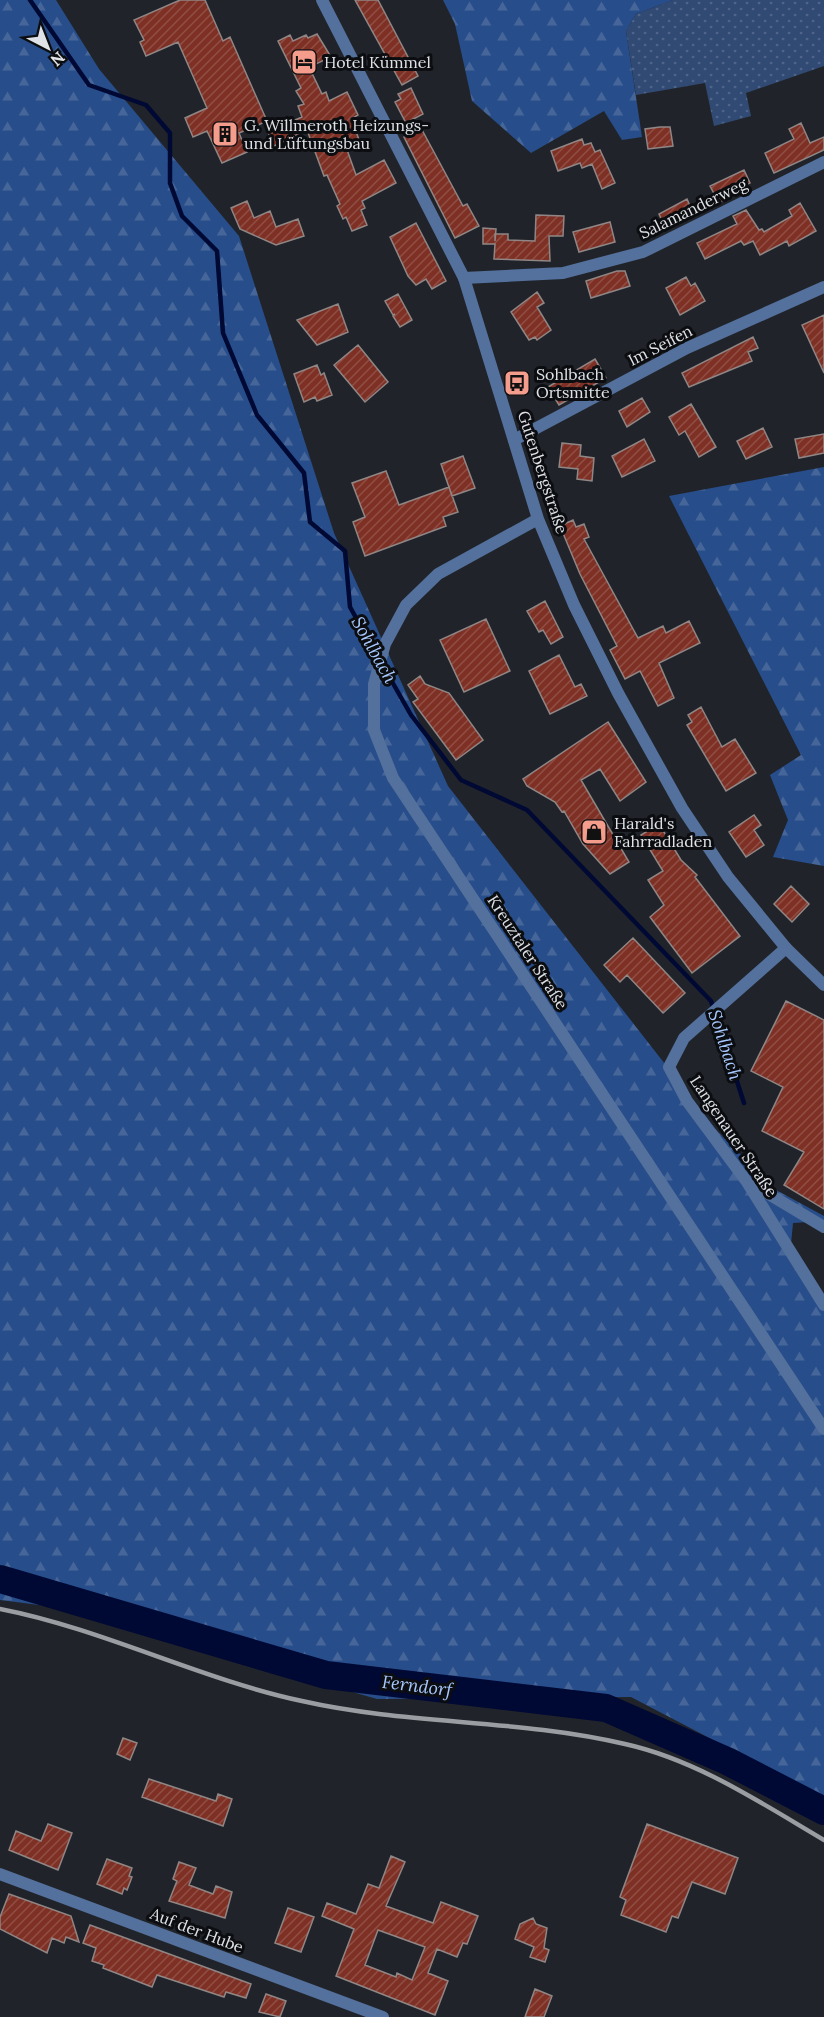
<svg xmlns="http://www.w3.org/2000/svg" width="824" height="2017" font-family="Lora,serif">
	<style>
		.green { fill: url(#green-dots) }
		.forest { fill: url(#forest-firs) }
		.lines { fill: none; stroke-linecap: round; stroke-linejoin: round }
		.stream { stroke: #000934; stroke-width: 4.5 }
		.river { stroke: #000934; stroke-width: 28 }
		.building { fill: url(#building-hatch); stroke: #908685; stroke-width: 1.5; fill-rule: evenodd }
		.minor { stroke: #54709c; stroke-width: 12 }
		.tertiary { stroke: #54709c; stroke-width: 12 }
		.rail { stroke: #9a9ea2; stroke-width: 4.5 }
		.labels { text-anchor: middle; stroke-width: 6; stroke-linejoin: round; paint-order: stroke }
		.poi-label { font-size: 16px; fill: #dfe2e6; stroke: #0b0d10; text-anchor: start }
		.street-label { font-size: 16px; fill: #dfe2e6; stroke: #0b0d10 }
		.water-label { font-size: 18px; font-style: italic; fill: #a7c8fe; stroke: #0b0d10 }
	</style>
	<defs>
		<pattern id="green-dots" width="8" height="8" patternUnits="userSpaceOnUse" patternTransform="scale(1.5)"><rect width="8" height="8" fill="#314a74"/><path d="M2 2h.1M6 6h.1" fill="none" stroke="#4e6488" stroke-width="1.8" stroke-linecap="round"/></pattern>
		<pattern id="forest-firs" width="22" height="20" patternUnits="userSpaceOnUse" patternTransform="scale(1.5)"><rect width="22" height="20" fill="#274d8a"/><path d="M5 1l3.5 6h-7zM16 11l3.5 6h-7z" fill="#46669a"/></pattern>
		<pattern id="building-hatch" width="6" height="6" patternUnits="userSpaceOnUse" patternTransform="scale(1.5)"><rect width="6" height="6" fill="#7e3025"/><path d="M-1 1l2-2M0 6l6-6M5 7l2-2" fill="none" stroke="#904e45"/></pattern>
	</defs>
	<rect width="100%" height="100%" fill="#20242a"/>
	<path class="green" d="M673,0H824V66L746,93L751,116L714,126L705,83L636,95L626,31L636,14Z"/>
	<path class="forest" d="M0,0H56L99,69L239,236L334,533L448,786L718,1132L776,1190L824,1216V1221L793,1223L791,1244L824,1298V1798L631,1697L377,1699L55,1607L0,1600Z
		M443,0H673L636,14L626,31L642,137L622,140L604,111L531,153L472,101L455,24Z
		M824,467V866L773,857L788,820L770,775L801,755L669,496Z"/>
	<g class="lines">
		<path class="stream" d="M30,0L89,85L146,105L170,133V183L182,216L217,251L223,333L257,415L304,473L310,522L345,551L350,607L378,657
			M382,664L411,715L461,780L527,810L711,1001L744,1103"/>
		<path class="river" d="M0,1579L326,1675L606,1708L727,1761L824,1811"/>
	</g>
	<path class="building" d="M180,0H205L223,41L230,37L267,121L239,133L247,152L222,163L207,131L193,137L185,118L207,108L178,42L146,56L140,42L144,40L134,20Z
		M355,0H378L418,76L402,85Z
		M317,34L331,57L309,67L322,94L326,92L329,101L347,92L358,115L351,119L360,142L346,147L356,175L384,160L396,183L362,201L365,208L361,210L367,225L352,231L346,217L343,219L337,206L340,204L327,175L324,176L307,130L274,146L268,132L302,117L298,106L304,104L296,91L301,88L278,41L290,35L293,41L306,35L308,38Z
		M411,88L423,114L406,123L395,102L401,99L398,94Z
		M801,123L810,143L824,137V150L774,173L765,153L794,139L789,129Z
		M660,127H670L673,146L648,149L645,129Z
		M421,128L463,206L467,204L479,226L455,238L404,137Z
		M582,139L584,145L591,143L595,152L600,150L615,183L602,189L592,164L582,168L580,163L558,171L551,151Z
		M744,170L750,183L731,192L732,195L719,203L710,186Z
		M687,199L694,215L665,227L659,214Z
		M247,201L254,218L270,211L276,227L298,219L304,236L276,245L240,229L231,208Z
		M800,203L816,231L789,246L787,241L760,255L753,241L744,245L741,241L705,259L697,243L737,224L733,216L746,210L759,230L762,229L764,232L792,216L789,210Z
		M536,215L564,216L563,236H549L550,261L494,259L495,244H483V228L496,229L495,241V234H508V240L535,241Z
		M610,222L615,242L579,252L573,232Z
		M416,223L446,281L432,289L426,279L416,285L408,276L390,237Z
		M617,271H625L630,286L591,298L586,281Z
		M686,277L691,286L695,283L705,301L680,315L666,288Z
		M537,292L544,303L537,307L551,330L537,340L535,337L529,340L511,312Z
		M398,294L412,320L400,327L393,316L395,314L393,315L385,301Z
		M338,304L348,332L317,345L297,320Z
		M824,315V373L802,325Z
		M753,337L758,348L748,352L752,361L689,387L682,373Z
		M358,345L388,382L365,402L334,365Z
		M595,359L606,378L559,405L548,387Z
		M317,365L321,375L324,373L332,395L317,401L315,397L304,402L294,374Z
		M642,398L650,412L627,427L619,411Z
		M691,404L716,447L699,457L685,431L679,435L669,417Z
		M763,428L772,447L746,459L737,441Z
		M824,434V453L799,458L795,439Z
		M644,439L655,461L622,477L612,456Z
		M562,443L581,445L580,456L594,458L592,481L577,479L578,469L559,467Z
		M463,456L475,488L452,496L441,464Z
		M386,471L399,505L449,487L458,512L443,517L446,526L365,556L353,522L365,517L352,483Z
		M573,520L576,527L584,524L589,537L584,539L638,638L663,626L666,633L689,621L700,643L659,663L674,698L658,706L640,671L625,679L610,650L617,646L580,574L560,526Z
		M545,601L563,637L551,644L543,630L539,632L527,611Z
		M486,619L510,671L464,692L440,640Z
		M559,655L575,687L581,684L587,696L550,714L529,671Z
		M420,676L425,684L449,693L483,740L456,760L413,702L418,699L408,685Z
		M701,707L722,747L735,739L756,773L726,791L687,725L692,722L688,715Z
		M608,722L646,782L620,801L600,769L581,780L629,862L610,874L583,844L564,811L562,812L555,802L527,786L523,779Z
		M754,815L761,825L754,830L764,845L746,857L729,832Z
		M659,824L681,860L697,875L695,877L740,936L692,973L650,917L664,905L648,880L663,871L641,835Z
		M791,886L809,904L792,922L774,904Z
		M633,938L685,993L663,1013L627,975L620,982L604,965Z
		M786,1001L824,1020V1209L784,1185L804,1152L762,1131L783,1087L751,1071Z
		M123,1738L137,1743L130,1760L117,1754Z
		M149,1779L216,1801L218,1794L232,1799L223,1826L142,1797Z
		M48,1824L72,1833L58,1870L9,1850L16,1831L41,1841Z
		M647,1824L738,1858L725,1894L692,1882L678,1918L672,1916L666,1932L621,1915L626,1900L620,1897Z
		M391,1856L405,1862L386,1906L433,1923L441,1902L478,1916L467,1944L463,1943L457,1957L437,1949L428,1973L448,1981L435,2015L336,1976L354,1929L322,1916L327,1903L356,1914L368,1884L379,1888ZM378,1930L425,1947L412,1980L397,1973L396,1977L365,1965Z
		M107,1859L132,1868L129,1876L132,1877L127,1890L124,1888L122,1894L97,1884Z
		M179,1862L196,1868L189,1885L213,1894L216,1886L232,1892L225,1918L169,1901L177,1881L173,1879Z
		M9,1894L71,1916L79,1942L66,1937L64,1943L52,1938L47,1953L0,1929V1917Z
		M288,1908L314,1917L301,1952L275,1943Z
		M533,1918L536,1924L547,1928L544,1948L549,1950L545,1962L530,1957L534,1947L515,1939L520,1924Z
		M90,1925L251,1984L246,1998L226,1992L224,1997L157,1975L152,1987L103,1968L104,1965L92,1961L96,1948L83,1943Z
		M535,1989L552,1996L544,2017H525Z
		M266,1994L286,2001L280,2017L259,2012Z"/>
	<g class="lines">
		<path class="minor" d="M464,278L563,273L643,252L824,162
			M514,440L687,348L824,287
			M786,948L684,1038L669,1067L687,1101L747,1182L824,1305
			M750,1183L824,1227
			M0,1874L383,2017"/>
		<path class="tertiary" d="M322,0L464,278L538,519L574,605L618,693L682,808L728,877L786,948L824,985
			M538,519L438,574L406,605L385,644L374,684V730L393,778L824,1429"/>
		<path class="rail" d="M0,1609C103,1629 199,1679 302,1701C408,1725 519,1719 625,1744C697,1760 761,1803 824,1840"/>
	</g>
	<defs>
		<g id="hotel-square" transform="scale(1.35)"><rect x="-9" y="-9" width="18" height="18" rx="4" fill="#f59d8d" stroke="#0b0d10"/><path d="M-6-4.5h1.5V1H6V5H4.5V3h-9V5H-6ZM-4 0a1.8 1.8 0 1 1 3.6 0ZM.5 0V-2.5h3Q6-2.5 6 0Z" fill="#111"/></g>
		<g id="building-square" transform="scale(1.35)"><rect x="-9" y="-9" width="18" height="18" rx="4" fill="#f59d8d" stroke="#0b0d10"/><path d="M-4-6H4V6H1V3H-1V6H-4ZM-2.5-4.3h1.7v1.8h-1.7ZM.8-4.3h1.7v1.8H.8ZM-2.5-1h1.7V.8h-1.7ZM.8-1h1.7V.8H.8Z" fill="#111"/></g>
		<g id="bus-square" transform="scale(1.35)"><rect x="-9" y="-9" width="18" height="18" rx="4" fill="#f59d8d" stroke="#0b0d10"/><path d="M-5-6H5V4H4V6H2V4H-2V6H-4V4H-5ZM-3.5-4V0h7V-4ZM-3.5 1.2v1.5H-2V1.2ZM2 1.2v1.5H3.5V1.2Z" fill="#111"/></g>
		<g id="shop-square" transform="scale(1.35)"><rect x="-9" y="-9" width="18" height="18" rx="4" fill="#f59d8d" stroke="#0b0d10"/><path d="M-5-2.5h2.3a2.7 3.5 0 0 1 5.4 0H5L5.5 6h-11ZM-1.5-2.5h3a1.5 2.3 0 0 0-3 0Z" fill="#111"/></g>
	</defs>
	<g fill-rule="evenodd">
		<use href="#hotel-square" x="304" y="62"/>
		<use href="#building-square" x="225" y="134"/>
		<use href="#bus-square" x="517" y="383"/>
		<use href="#shop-square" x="594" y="832"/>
	</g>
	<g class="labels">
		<g class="poi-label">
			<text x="324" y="68">Hotel Kümmel</text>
			<text x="244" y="131">G. Willmeroth Heizungs-<tspan x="244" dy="18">und Lüftungsbau</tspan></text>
			<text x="536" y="380">Sohlbach<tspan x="536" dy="18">Ortsmitte</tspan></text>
			<text x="614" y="829">Harald's<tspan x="614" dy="18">Fahrradladen</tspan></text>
		</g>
		<g class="street-label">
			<text transform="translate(693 208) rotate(-26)" y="6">Salamanderweg</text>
			<text transform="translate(660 345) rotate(-27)" y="6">Im Seifen</text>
			<text transform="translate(543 472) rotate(72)" y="6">Gutenbergstraße</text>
			<text transform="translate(528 952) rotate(57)" y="6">Kreuztaler Straße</text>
			<text transform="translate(734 1136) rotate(56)" y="6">Langenauer Straße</text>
			<text transform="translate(197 1930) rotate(21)" y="6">Auf der Hube</text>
		</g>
		<g class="water-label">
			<text transform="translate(374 650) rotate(61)" y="6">Sohlbach</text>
			<text transform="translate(725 1045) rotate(72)" y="6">Sohlbach</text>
			<text transform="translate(417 1686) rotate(7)" y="6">Ferndorf</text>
		</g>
	</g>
	<g transform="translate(48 48) rotate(138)" stroke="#0b0d10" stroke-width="4.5" paint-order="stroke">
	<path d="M0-4.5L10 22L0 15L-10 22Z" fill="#dfe2e6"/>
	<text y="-9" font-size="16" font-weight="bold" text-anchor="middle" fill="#dfe2e6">N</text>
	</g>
</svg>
